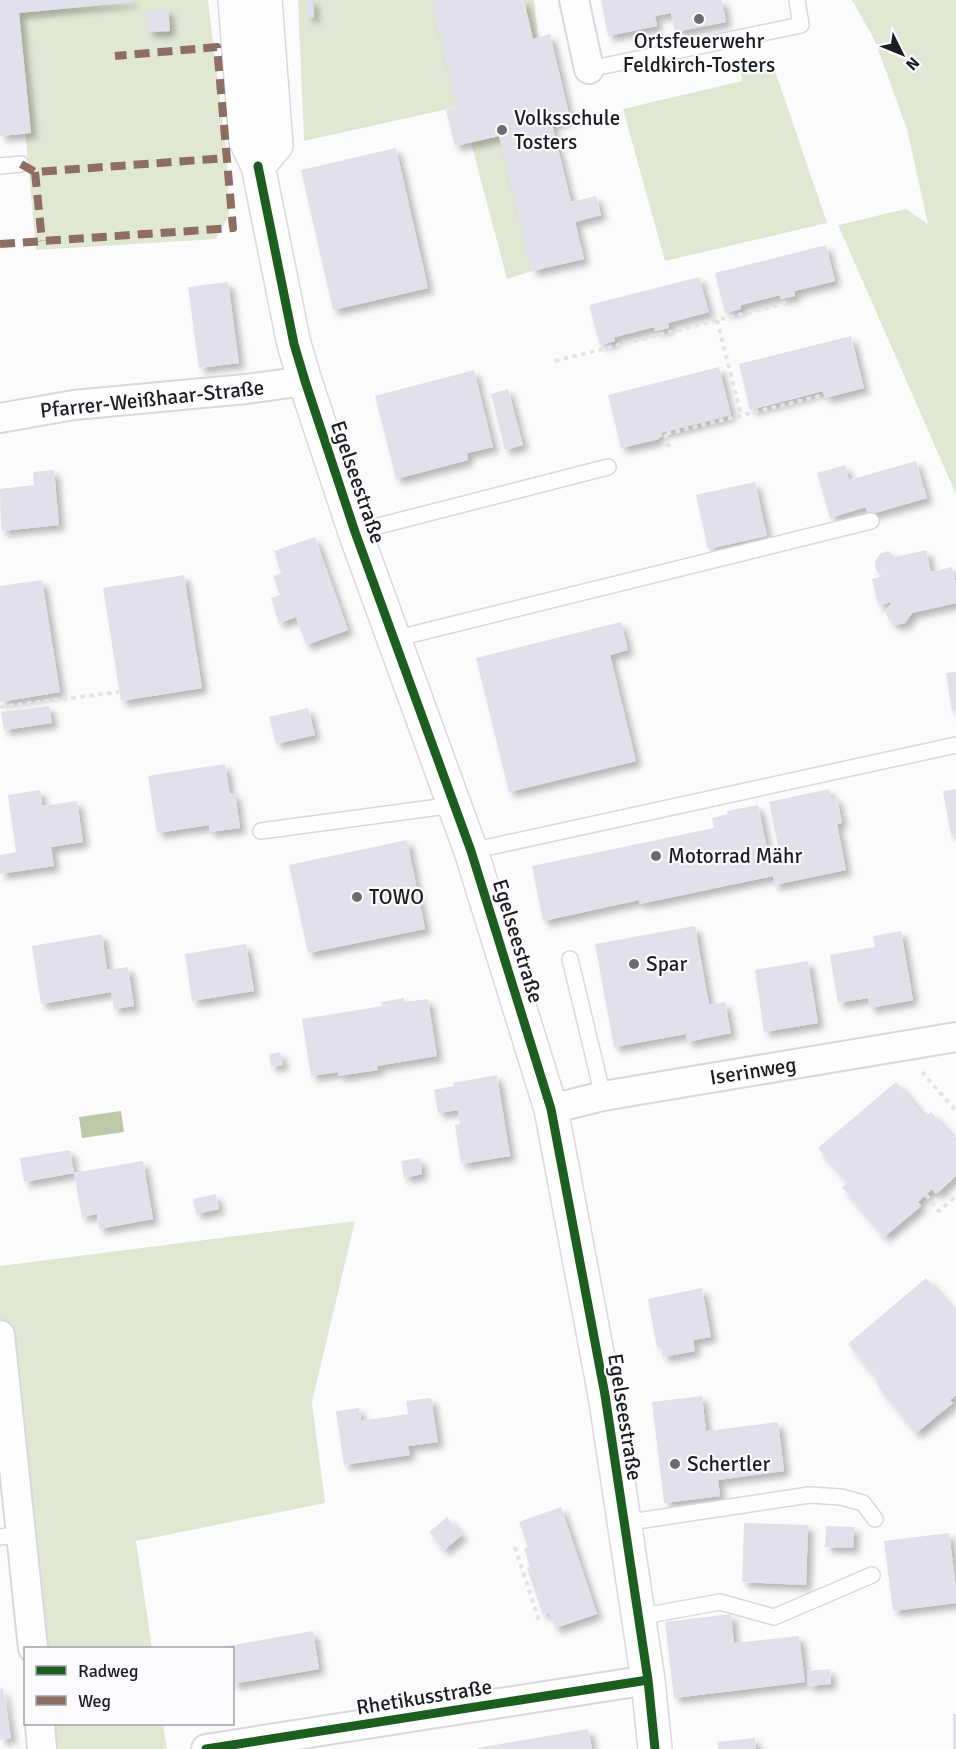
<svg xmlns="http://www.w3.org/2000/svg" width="956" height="1749" font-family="Signika,sans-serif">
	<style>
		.green { fill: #e0e7d3 }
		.water { fill: #bdc9a6 }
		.building { fill: #e2e0ea; filter: url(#shadow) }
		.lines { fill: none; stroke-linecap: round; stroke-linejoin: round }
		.service-casing { stroke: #dad8dc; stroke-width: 18 }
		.minor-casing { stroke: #dad8dc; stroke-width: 32 }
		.secondary-casing { stroke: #dad8dc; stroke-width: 36 }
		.path { stroke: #e5e4e5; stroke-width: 4; stroke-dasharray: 4.5 4.5; stroke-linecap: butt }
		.service { stroke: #fefeff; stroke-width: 15 }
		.minor { stroke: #fefeff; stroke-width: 28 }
		.secondary { stroke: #fefeff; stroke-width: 33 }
		.quiet { stroke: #8d6e63; stroke-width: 8; stroke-dasharray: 15 8; stroke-linecap: butt }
		.cycleway-casing { stroke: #fbfafd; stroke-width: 13 }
		.cycleway { stroke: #1b5e20; stroke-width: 9 }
		.poi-dot { fill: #6b6a6e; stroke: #fbfafd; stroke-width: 2 }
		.labels { text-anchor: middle; stroke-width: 4.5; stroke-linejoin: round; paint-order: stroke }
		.poi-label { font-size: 21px; fill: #1d1c21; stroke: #fbfafd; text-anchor: start }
		.street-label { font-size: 21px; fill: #1d1c21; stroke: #fbfafd }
	</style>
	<defs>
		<filter id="shadow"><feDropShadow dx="5.5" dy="5.5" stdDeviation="3" flood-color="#0004"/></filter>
	</defs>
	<rect width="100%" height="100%" fill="#fbfbfc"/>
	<path class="green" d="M13,0H208L227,158L229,215L216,239L36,250Z
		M298,0H431L457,107L304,141Z
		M524,0H534L538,38L533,39Z
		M852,0H956V494L838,225L906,209L928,224L907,129L875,41Z
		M771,59L827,223L665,261L623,109L742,81L740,67Z
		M499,136L532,271L507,279L471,143Z
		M355,1221L312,1402L325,1503L136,1541L152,1648H46L22,1403L0,1405V1266Z
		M53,1724H163L167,1749H56Z"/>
	<path class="water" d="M121,1111L124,1132L82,1138L79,1117Z"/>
	<path class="building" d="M0,0H133V2L19,13L31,133L0,136Z
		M306,0H313L314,17L308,18Z
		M431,0H524L533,39L550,34L570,119L552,124L571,202L596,196L601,215L575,222L584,259L532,271L499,136L455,146L446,110L457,107Z
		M601,0H722L726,22L675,32L671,13L655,16L657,26L608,36Z
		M168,9L170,31L148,32L146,11Z
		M396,148L428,288L333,310L301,170Z
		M826,245L835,281L794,291L795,296L780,299V295L741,305V309L725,313L715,273Z
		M699,277L709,312L668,323L669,328L655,331L654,327L615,337V341L600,345L589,305Z
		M228,282L239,363L199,368L188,287Z
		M851,336L864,388L825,398L823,391L750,410L739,364Z
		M719,367L731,415L657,434L659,439L621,448L608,395Z
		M474,370L493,447L467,453L468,460L396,479L375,396Z
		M508,389L523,445L505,450L491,394Z
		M916,461L927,498L868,515L866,507L830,518L817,473L845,465L849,480Z
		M54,470L59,525L1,531L0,489L34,485L33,472Z
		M755,482L767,536L708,549L696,495Z
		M315,537L348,630L306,645L296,617L279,623L271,598L280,595L273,576L281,573L274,551Z
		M926,550L931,572L952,567L956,584V603L912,613L905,623L896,625L888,619L886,611L892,602L878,605L872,579L884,576L876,570L875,562L880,554L888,551L896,557Z
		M184,575L202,688L121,701L103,588Z
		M42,580L60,692L0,702V586Z
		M621,622L628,650L610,655L636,761L509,792L476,658Z
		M956,672V710L952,711L946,673Z
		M49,706L52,723L4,730L1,712Z
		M308,708L315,735L276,744L269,717Z
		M225,764L230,794L235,793L240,828L209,832V825L157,833L148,776Z
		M829,789L831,798H837L842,823L837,824L846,870L774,885L773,876L640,904L639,900L543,921L532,866L714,828L712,818L728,814L727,811L758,805L770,862L781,860L769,802Z
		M956,789V834L951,835L943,791Z
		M40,790L42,806L77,801L83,842L51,847L54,866L0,874V855L16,852L8,795Z
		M407,840L425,929L308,953L289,865Z
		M695,926L709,1005L725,1002L731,1033L687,1042L686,1034L614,1047L595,944Z
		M901,931L913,1000L870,1008L868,998L838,1003L830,955L875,947L873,936Z
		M102,934L107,970L128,967L134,1006L114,1009L111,992L41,1004L32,946Z
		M246,944L254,991L192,1001L185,954Z
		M808,961L818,1023L764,1032L755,970Z
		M404,998V1002L428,999L437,1056L377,1066L378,1070L338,1076V1072L311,1076L302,1019L382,1006L381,1002Z
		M280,1052L283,1065L271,1067L269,1054Z
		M497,1075L510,1156L461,1164L455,1125L460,1124L458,1110L438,1113L434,1090L454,1086L453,1083Z
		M896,1082L925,1117L931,1112L956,1141V1176L936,1194L932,1189L918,1202L921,1206L884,1237L842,1187L847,1183L818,1148Z
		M70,1150L74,1173L24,1182L20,1158Z
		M420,1158L422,1174L404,1178L401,1161Z
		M143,1161L153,1219L99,1229L97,1214L82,1217L74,1173Z
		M216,1194L219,1209L196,1214L193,1199Z
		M926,1278L956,1313V1395L950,1400L953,1403L916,1433L876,1384L879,1381L848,1344Z
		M702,1288L711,1337L693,1340L695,1351L663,1357L661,1347H657L648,1299Z
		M702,1396L706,1431L778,1422L784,1471L718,1480L720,1496L664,1503L652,1402Z
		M431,1398L438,1442L408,1446L410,1455L344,1465L336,1411L359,1408L361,1421L408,1414L406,1401Z
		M561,1507L597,1614L555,1628L549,1612L543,1615L527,1568L530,1567L524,1548L528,1547L519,1522Z
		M447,1517L462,1535L444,1550L429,1532Z
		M744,1523L808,1525L806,1585L742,1582Z
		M826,1526L854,1527L853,1548L825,1547Z
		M949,1533L956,1588V1603L893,1611L884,1541Z
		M731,1614L734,1643L799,1636L805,1682L674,1698L665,1622Z
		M313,1631L319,1669L232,1684V1648H217Z
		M830,1669L831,1684L808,1686L807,1671Z
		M3,1688L11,1738L0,1740V1689Z
		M953,1714H956V1749H953Z
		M588,1729L592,1749H478L477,1748Z
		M755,1738L756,1749H718L717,1742Z"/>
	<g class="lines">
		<g class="service-casing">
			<path id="service" d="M589,69L801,25L797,0
				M0,166L21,164
				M355,532L608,467
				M394,639L871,521
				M261,831L454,805
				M471,851L956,745
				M570,959L603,1096
				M624,1523L809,1495L841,1497L863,1503L875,1519
				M0,1537L22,1534
				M638,1617L720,1602L774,1617L872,1575"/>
		</g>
		<g class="minor-casing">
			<path id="minor" d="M574,0L589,69
				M0,418L74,405L246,389L305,381
				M551,1109L603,1096L956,1037
				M0,1335L33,1648
				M40,1724L42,1749
				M206,1749L648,1680"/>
		</g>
		<g class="secondary-casing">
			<path id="secondary" d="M235,0L246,141L258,166L294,344L305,381L355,532L471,851L551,1109L605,1395L648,1680L655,1749
				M258,166L276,145L265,0"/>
		</g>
		<path class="path" d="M717,320L741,415
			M555,361L790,302
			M665,434L670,449
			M658,436L824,395
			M0,707L119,692
			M922,1072L956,1111
			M926,1195L939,1211L956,1196
			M515,1547L539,1621"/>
		<use href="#service" class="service"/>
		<use href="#minor" class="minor"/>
		<use href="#secondary" class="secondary"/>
		<path class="quiet" d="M21,164L35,172L227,158
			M35,172L42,241
			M0,244L233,228L217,47L115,56"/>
		<g class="cycleway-casing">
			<path id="cycleway" d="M258,166L294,344L305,381L355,532L471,851L551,1109L605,1395L648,1680L655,1749
				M206,1749L648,1680"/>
		</g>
		<use href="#cycleway" class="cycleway"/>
	</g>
	<g class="poi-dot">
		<circle cx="699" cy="19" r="6"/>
		<circle cx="502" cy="130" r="6"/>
		<circle cx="656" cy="856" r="6"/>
		<circle cx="357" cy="897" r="6"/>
		<circle cx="634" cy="964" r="6"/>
		<circle cx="675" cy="1464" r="6"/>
	</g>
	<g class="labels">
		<g class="poi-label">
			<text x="699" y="48" text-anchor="middle">Ortsfeuerwehr<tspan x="699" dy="24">Feldkirch-Tosters</tspan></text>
			<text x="514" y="125">Volksschule<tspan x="514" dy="24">Tosters</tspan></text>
			<text x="668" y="863">Motorrad Mähr</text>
			<text x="369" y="904">TOWO</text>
			<text x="646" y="971">Spar</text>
			<text x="687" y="1471">Schertler</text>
		</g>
		<g class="street-label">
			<text transform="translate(152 399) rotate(-6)" y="7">Pfarrer-Weißhaar-Straße</text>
			<text transform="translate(358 482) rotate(71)" y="7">Egelseestraße</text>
			<text transform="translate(518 941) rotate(73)" y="7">Egelseestraße</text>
			<text transform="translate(753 1071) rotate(-9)" y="7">Iserinweg</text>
			<text transform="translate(625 1417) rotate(81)" y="7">Egelseestraße</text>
			<text transform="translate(424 1697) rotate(-9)" y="7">Rhetikusstraße</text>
		</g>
	</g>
	<rect x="24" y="1647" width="210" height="78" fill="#fbfafd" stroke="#a2a1a5" stroke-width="1.5"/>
	<rect x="36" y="1666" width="30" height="9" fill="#1b5e20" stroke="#a2a1a5" stroke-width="1.5"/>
	<text x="78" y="1677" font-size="18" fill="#1d1c21">Radweg</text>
	<rect x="36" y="1696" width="30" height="9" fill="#8d6e63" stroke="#a2a1a5" stroke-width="1.5"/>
	<text x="78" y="1707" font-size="18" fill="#1d1c21">Weg</text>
	<g transform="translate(902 54) rotate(133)" stroke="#fbfafd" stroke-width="4.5" paint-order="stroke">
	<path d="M0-4.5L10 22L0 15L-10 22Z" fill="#1d1c21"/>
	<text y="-9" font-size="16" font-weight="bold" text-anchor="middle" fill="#1d1c21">N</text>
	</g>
</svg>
